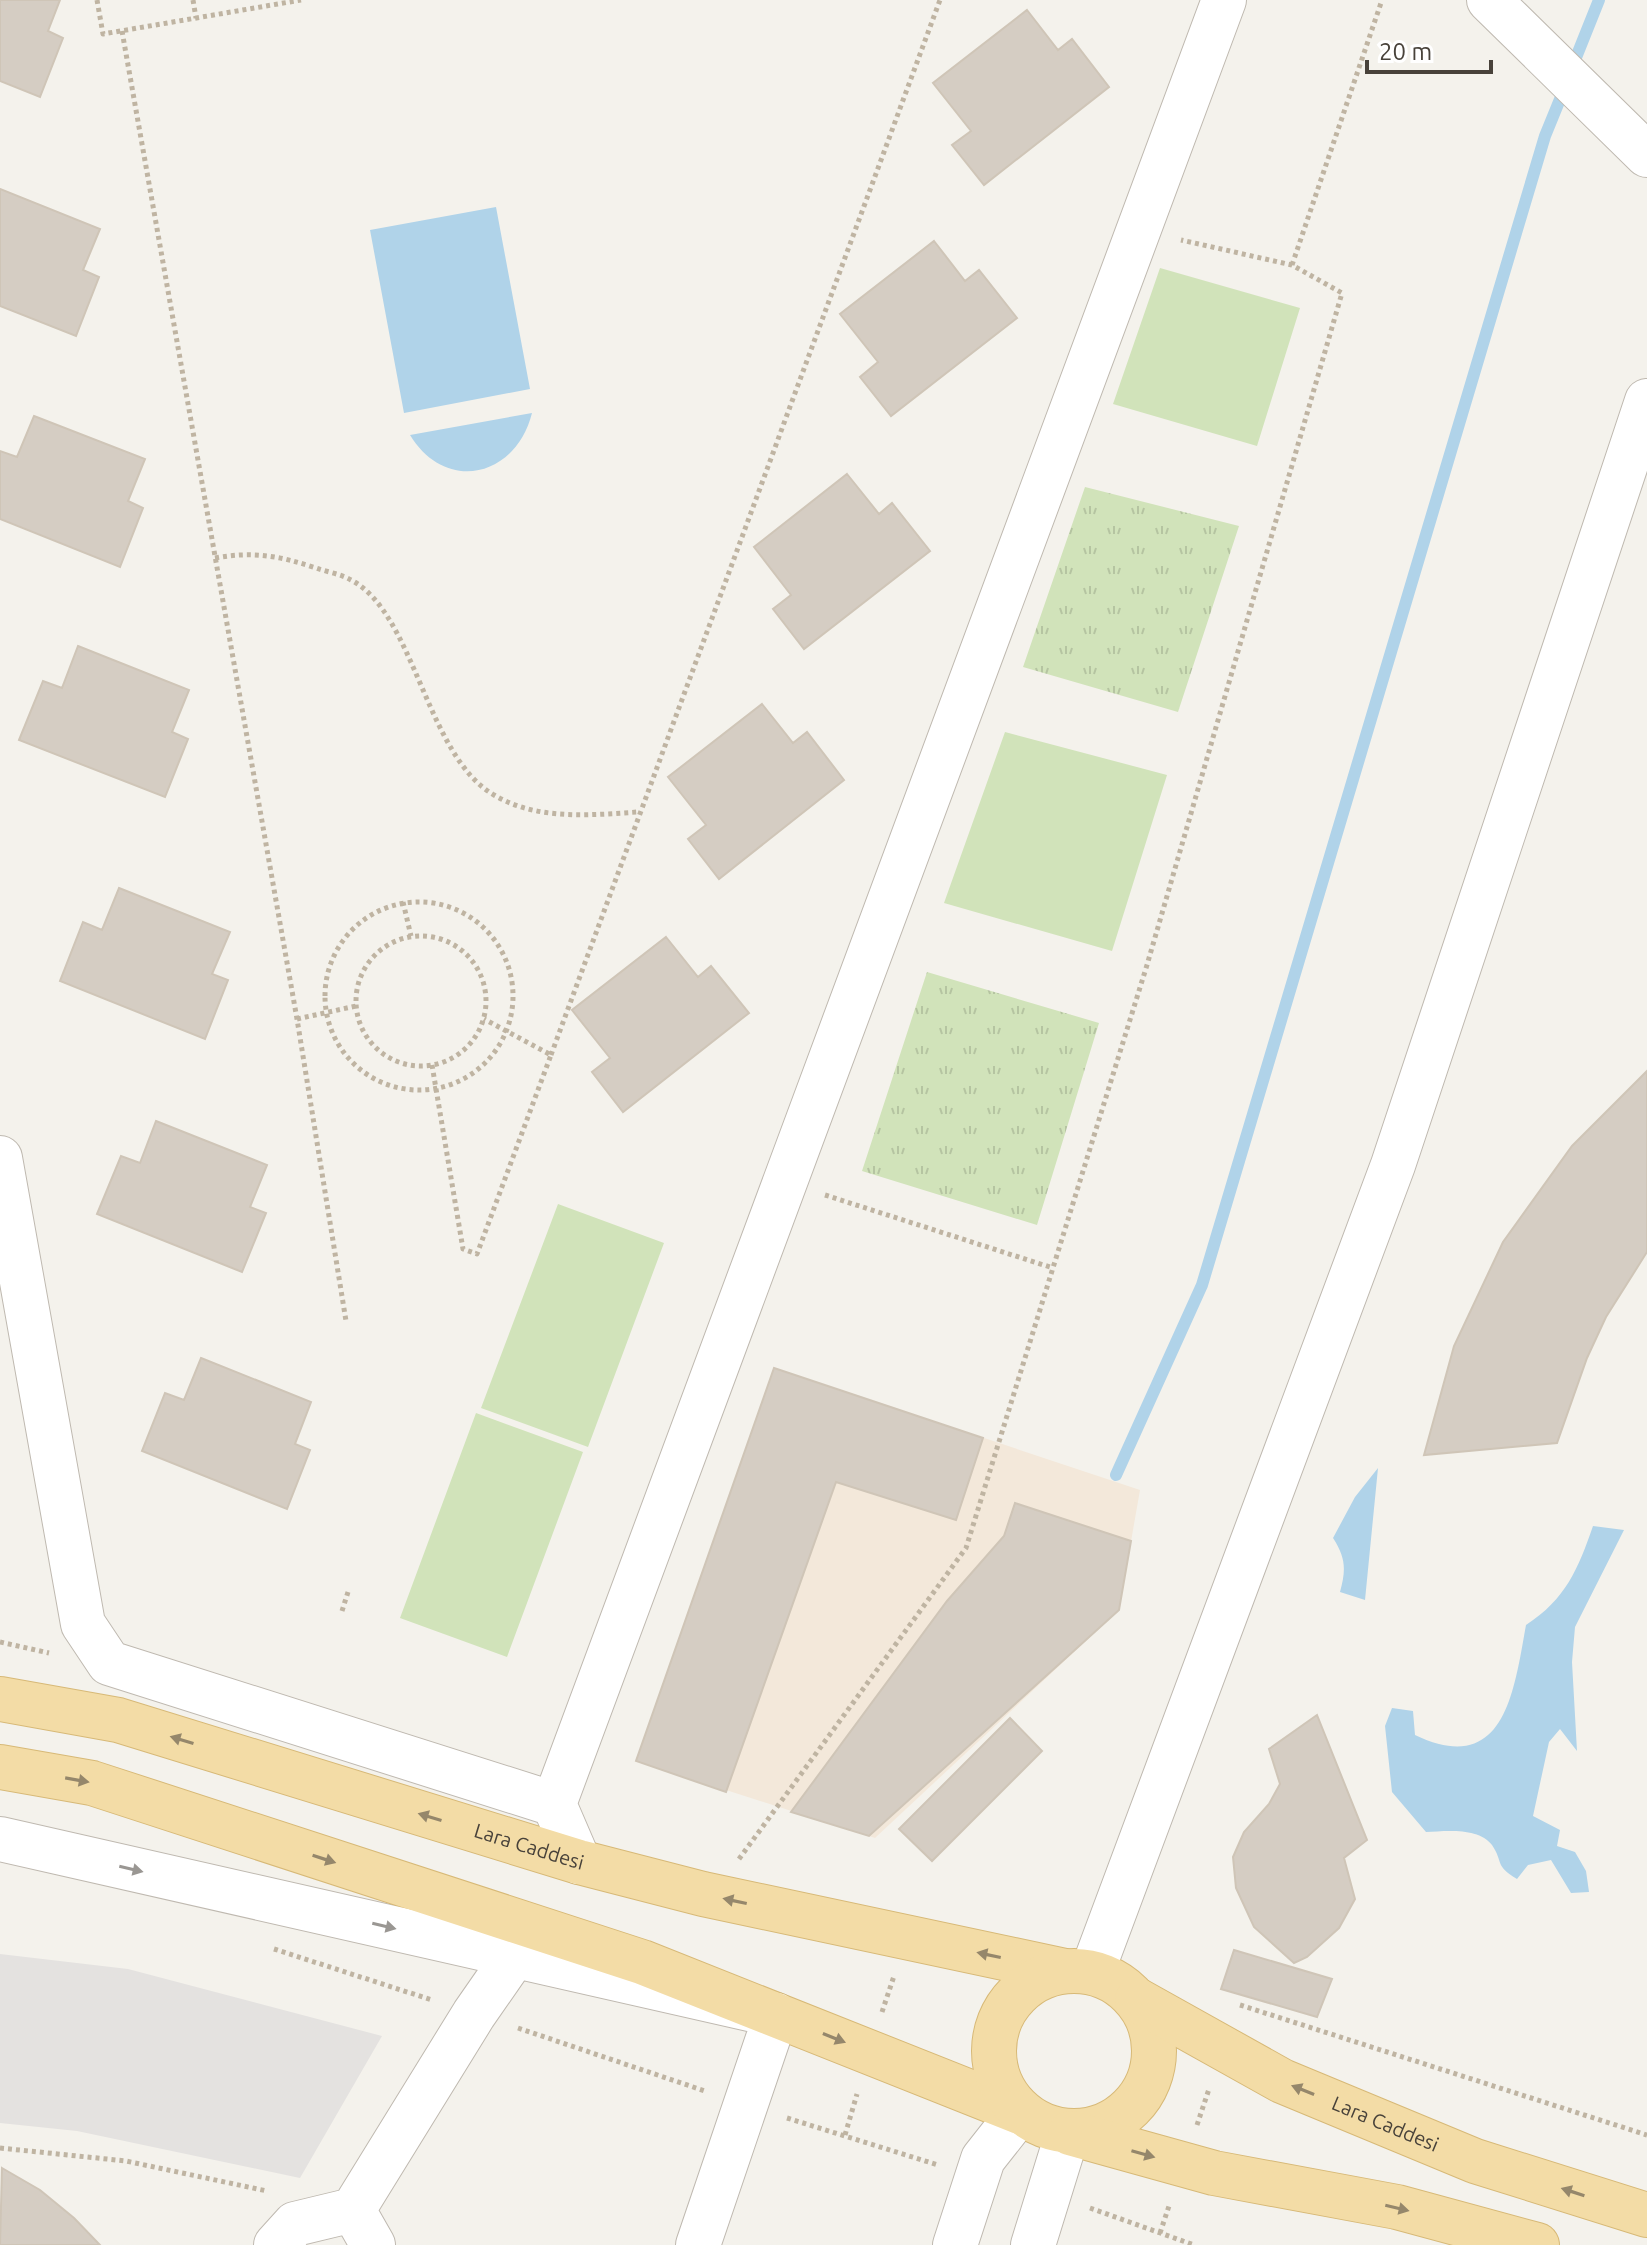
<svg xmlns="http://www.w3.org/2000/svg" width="1647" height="2245" font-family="Ubuntu,sans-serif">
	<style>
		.commercial { fill: #f3e8da }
		.grass { fill: #d1e3ba }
		.park { fill: url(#park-tufts) }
		.parking { fill: #e4e2e0 }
		.water { fill: #b0d3e9 }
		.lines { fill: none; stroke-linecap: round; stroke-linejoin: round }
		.stream { stroke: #b0d3e9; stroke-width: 12 }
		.building { fill: #d5cdc3; stroke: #cfc5b7; stroke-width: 2 }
		.minor-casing { stroke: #bfb9b0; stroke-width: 46 }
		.major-casing { stroke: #d7b977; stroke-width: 46 }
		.path { stroke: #bfb4a2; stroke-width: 5; stroke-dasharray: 4 4; stroke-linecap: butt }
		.minor { stroke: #fff; stroke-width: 44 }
		.major { stroke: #f3dca6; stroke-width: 44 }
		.oneway { fill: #95876b }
		.oneway2 { fill: #9a9793 }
		.labels { text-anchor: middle; stroke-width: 8; stroke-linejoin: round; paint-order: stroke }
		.street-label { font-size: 20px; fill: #48423a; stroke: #fff }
	</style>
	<defs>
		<pattern id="park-tufts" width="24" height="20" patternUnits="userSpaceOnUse" patternTransform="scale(2)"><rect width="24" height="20" fill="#d1e3ba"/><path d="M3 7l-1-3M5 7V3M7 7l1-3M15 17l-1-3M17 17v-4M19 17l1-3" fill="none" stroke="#b5c4a1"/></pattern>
	</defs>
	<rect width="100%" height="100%" fill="#f4f2ec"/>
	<path class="commercial" d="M774,1368L1140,1490L1119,1610L875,1838L636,1761Z"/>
	<path class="grass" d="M1160,268L1300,308L1257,446L1113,404Z
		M1005,732L1167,775L1112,951L944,903Z
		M558,1204L664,1243L588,1447L481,1408Z
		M476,1413L583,1452L507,1657L400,1618Z"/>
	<path class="park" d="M1085,487L1239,526L1178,712L1023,667Z
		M927,972L1099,1023L1037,1225L862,1171Z"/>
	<path class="parking" d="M0,1954L128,1969L382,2036L300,2178L77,2131L0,2123Z"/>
	<path class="water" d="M496,207L530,389L404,413L370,230Z
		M532,413C516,477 446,494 410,435Z
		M1378,1468L1365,1600L1340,1592C1346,1570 1346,1558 1333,1538L1355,1497Z
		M1593,1526L1624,1530L1575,1627L1572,1662L1577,1751L1560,1729L1549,1742L1533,1816L1560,1830L1557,1846L1575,1852L1586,1871L1589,1892L1571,1893L1551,1860L1528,1865L1517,1879C1494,1865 1504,1863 1492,1845C1479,1827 1445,1831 1426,1832L1392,1792L1385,1726L1392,1708L1413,1711L1415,1735C1505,1778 1514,1691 1526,1625C1566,1599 1578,1569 1593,1526Z"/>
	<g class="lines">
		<path class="stream" d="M1571,70L1599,0
			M1116,1475L1202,1285L1545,136L1565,87"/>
	</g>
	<path class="building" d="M0,0H60L48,31L63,38L40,97L0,81Z
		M1027,10L1058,50L1072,39L1109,87L984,185L952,145L971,131L933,83Z
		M0,189L100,229L83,270L99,277L76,336L0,306Z
		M934,241L965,281L979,270L1017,318L891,416L860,377L878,362L840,314Z
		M34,416L145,459L128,501L143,508L120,567L0,519V451L17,457Z
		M847,474L879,514L892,503L930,551L804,649L773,609L791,595L754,547Z
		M78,646L189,690L172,732L188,739L165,797L19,740L43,681L62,688Z
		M762,704L793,743L807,732L844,780L719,879L688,839L706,825L668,777Z
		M119,888L230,932L212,974L228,980L205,1039L60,981L83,922L102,930Z
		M666,937L698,977L711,966L749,1013L623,1112L592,1072L610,1058L572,1010Z
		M1647,1071V1252L1606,1317L1587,1358L1557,1443L1424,1455L1454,1346L1503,1242L1572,1146Z
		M156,1121L267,1165L250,1207L266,1213L242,1272L97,1214L121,1156L140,1163Z
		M201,1358L311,1402L295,1444L310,1450L287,1509L142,1451L165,1393L184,1400Z
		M774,1368L983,1438L956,1520L836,1482L726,1792L636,1761Z
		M1015,1503L1131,1541L1119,1610L869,1836L791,1812L947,1601L1004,1536Z
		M1317,1715L1367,1840L1344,1858L1355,1899L1339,1928L1307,1957L1294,1963L1254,1927L1236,1888L1233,1857L1244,1832L1269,1804L1280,1784L1269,1749Z
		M1010,1718L1042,1751L932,1861L899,1829Z
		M1234,1950L1332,1979L1317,2017L1221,1989Z
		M2,2168L40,2190L74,2218L100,2245H0Z"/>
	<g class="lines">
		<g class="minor-casing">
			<path id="minor" d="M1489,0L1647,155
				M0,1158L83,1624L109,1663L554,1804L579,1862
				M554,1804L1224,0
				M0,1839L776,2015L698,2245
				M1092,1972L1393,1165L1647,401
				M353,2210L474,2014L515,1955
				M276,2245L295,2224L353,2210L373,2245
				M955,2245L983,2159L1020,2112
				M1033,2245L1068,2132"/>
		</g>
		<g class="major-casing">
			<g id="major">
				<path id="s1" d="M0,1699L118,1720L579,1862L703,1894L1065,1971"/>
				<path d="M0,1767L92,1783L642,1962L1020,2112"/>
				<circle cx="1074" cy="2051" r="80"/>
				<path id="s2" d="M1137,2000L1282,2081L1475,2161L1647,2215"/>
				<path d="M1070,2133L1214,2173L1397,2207L1537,2245"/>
			</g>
		</g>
		<path class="path" d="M97,0L103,34L301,0
			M193,0L196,18
			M122,31L297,1019L346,1321
			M1292,265L1382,0
			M215,558C253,551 280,556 316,568C327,572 341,574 351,580C415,613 426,756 494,795C538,821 590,815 638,812
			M325 996a94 94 0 1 1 188 0a94 94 0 1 1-188 0Z
			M403,902L411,936
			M356 1001a65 65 0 1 1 130 0a65 65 0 1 1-130 0Z
			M297,1019L356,1006
			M551,1055L940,0
			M432,1065L463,1249L477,1254L551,1055L484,1019
			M825,1195L1053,1268
			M342,1611L348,1592
			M0,1642L49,1653
			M739,1859L966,1548L1147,965L1342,293L1292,265L1181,240
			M274,1949L432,2000
			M1240,2005L1647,2135
			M882,2012L894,1976
			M518,2028L705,2091
			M787,2118L938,2165
			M1197,2125L1209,2089
			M845,2135L857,2094
			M0,2148L126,2161L267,2191
			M1090,2208L1194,2245
			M1160,2233L1169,2206"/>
		<use href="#minor" class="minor"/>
		<use href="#major" class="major"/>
	</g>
	<defs><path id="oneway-solid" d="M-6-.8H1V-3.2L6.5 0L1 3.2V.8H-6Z" transform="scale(2)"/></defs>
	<g class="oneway">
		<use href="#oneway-solid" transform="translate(182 1740) rotate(-163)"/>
		<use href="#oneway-solid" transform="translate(77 1780) rotate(10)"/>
		<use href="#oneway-solid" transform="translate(430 1817) rotate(-163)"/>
		<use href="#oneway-solid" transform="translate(324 1859) rotate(18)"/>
		<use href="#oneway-solid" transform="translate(735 1901) rotate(-168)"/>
		<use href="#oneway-solid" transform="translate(989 1955) rotate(-168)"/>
		<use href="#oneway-solid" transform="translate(834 2038) rotate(22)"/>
		<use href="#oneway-solid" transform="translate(1303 2090) rotate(-158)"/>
		<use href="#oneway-solid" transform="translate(1143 2154) rotate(16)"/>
		<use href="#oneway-solid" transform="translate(1573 2192) rotate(-162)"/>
		<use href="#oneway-solid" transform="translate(1397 2208) rotate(13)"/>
	</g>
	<g class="oneway2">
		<use href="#oneway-solid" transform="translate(131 1869) rotate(13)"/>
		<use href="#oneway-solid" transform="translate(384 1926) rotate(13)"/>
	</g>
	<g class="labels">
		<g class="street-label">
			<text dy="7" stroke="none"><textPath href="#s1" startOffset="550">Lara Caddesi</textPath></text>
			<text dy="7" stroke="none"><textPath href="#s2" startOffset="278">Lara Caddesi</textPath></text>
		</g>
	</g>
	<path d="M1367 60v12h124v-12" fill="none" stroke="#48423a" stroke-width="4"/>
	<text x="1379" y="60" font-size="24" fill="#48423a" stroke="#ffffff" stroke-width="6" paint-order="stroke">20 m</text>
</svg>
